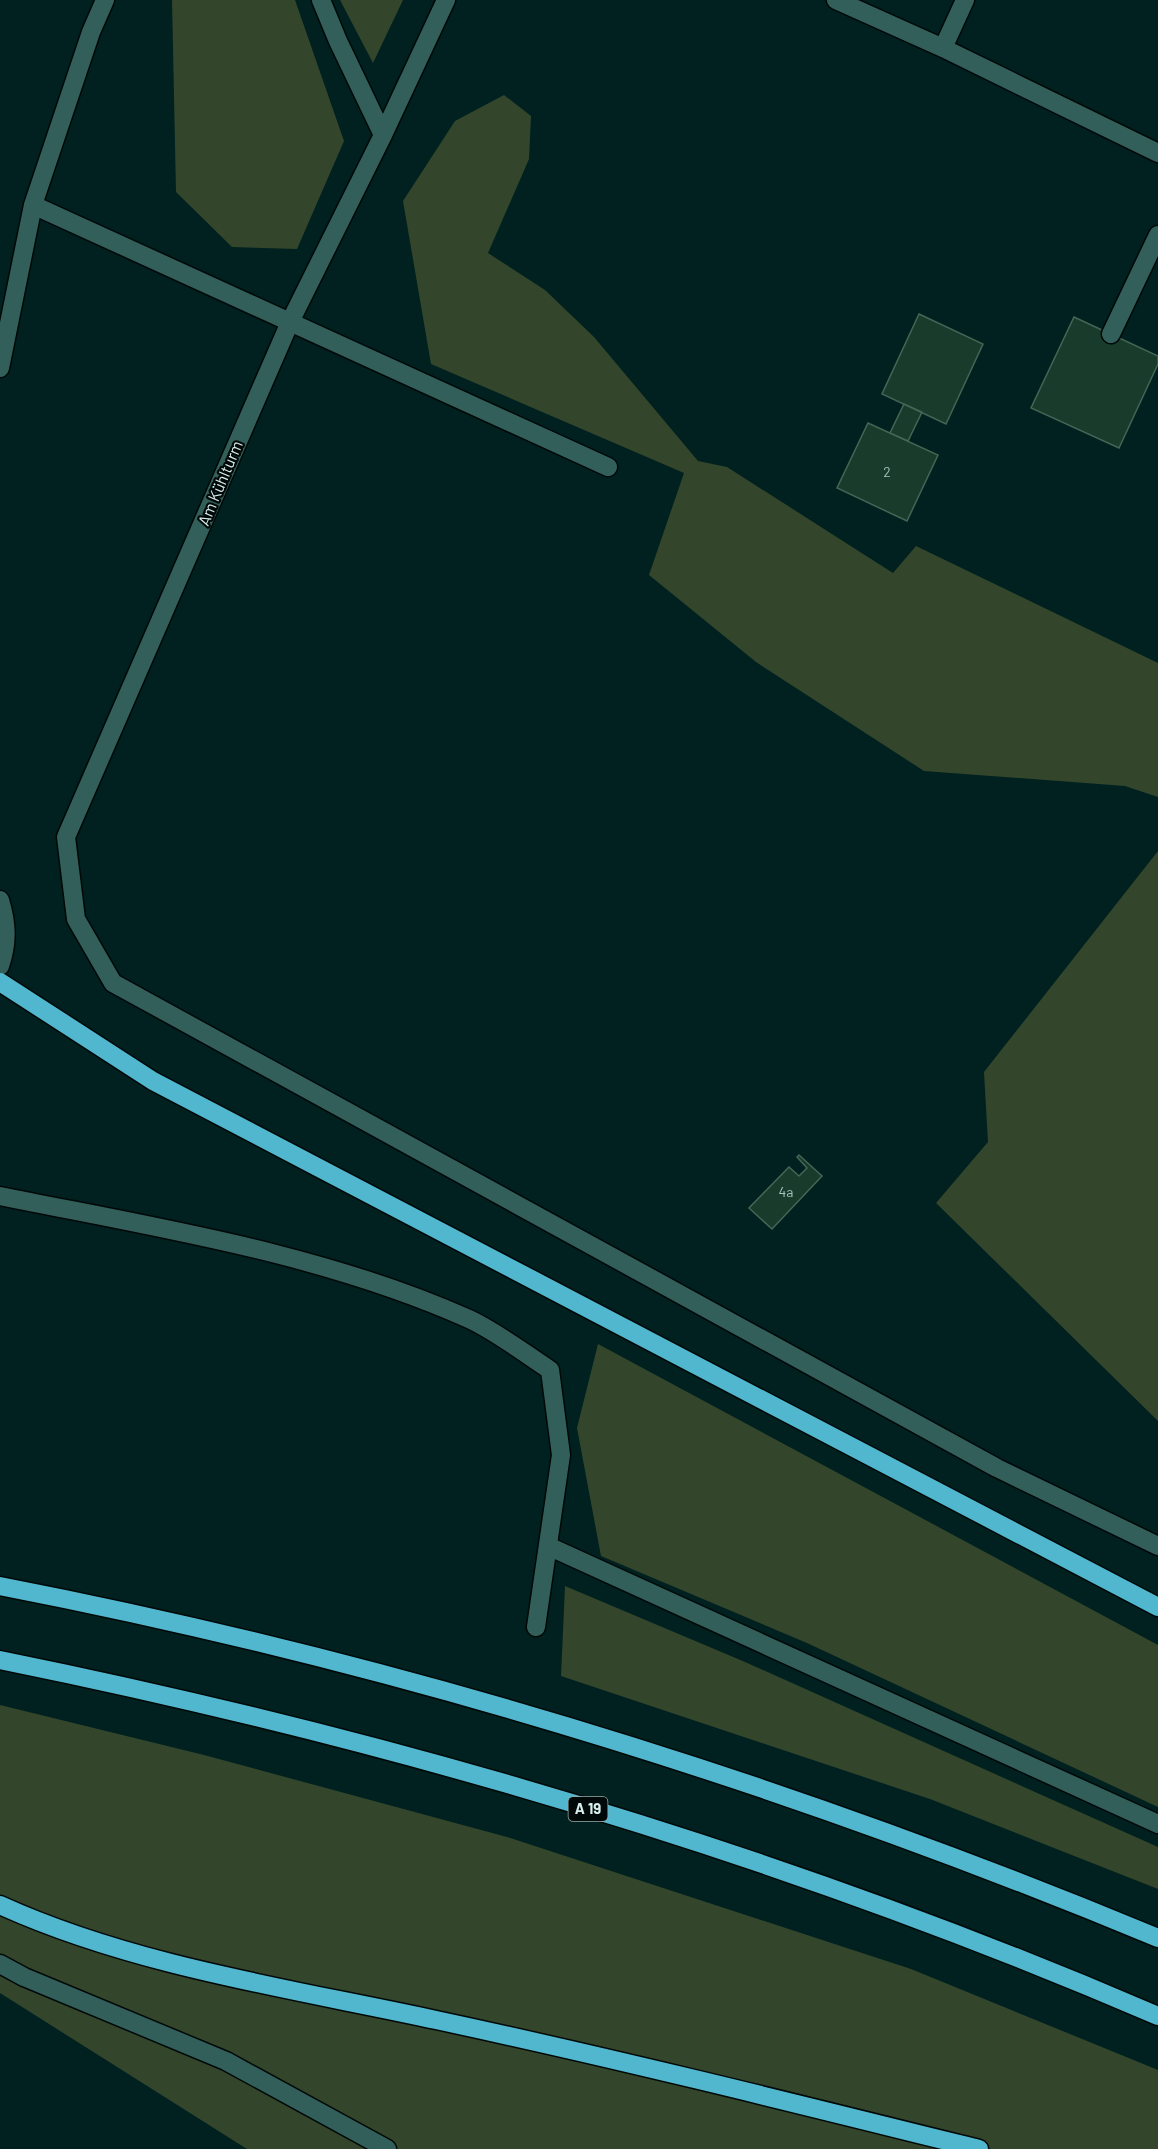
<svg xmlns="http://www.w3.org/2000/svg" width="1158" height="2149" font-family="Barlow,sans-serif">
	<style>
		.green { fill: #33462c }
		.building { fill: #183b2c; stroke: #436655; stroke-width: 1.5 }
		.lines { fill: none; stroke-linecap: round; stroke-linejoin: round }
		.minor-casing { stroke: #000908; stroke-width: 21 }
		.highway-casing { stroke: #000908; stroke-width: 21 }
		.minor { stroke: #335f5b; stroke-width: 18 }
		.highway { stroke: #51b7cf; stroke-width: 18 }
		.labels { text-anchor: middle; stroke-width: 4.5; stroke-linejoin: round; paint-order: stroke }
		.number-label { font-size: 14px; fill: #a8c2bd }
		.shield { fill: #000908; stroke: #97aaa8; stroke-width: 1.5 }
		.shield-label { font-size: 15px; font-weight: bold; fill: #d8efed }
		.street-label { font-size: 16px; fill: #d8efed; stroke: #000908 }
	</style>
	<rect width="100%" height="100%" fill="#00211f"/>
	<path class="green" d="M172,0H295L344,141L297,249L232,247L176,192Z
		M340,0H403L373,63Z
		M504,95L531,116L529,159L488,253L545,290L594,337L698,461L727,467L893,573L916,546L1158,663V797L1125,786L924,771L756,662L649,575L684,473L431,364L403,201L455,121Z
		M1158,851V1421L936,1203L988,1142L984,1072Z
		M598,1344L1158,1645V1807L807,1643L601,1556L577,1428Z
		M565,1586L745,1662L1158,1847V1889L930,1799L561,1676Z
		M0,1705L204,1755L507,1837L911,1969L1158,2070V2149H247L0,1993Z"/>
	<path class="building" d="M919,314L983,344L946,424L882,394Z
		M1074,317L1158,356V364L1119,448L1031,408Z
		M904,404L922,412L908,441L890,433Z
		M868,423L938,455L907,521L837,488Z
		M799,1155L822,1176L772,1229L749,1208L789,1167L799,1176L807,1168L797,1157Z"/>
	<g class="lines">
		<g class="minor-casing">
			<path id="minor" d="M321,0L338,41L383,135
				M446,0L383,135L290,322L66,837L76,919L113,983L997,1468L1158,1546
				M836,0L943,48L1158,153
				M943,48L965,0
				M33,205L608,467
				M1111,334L1158,235
				M0,368L33,205L91,32L105,0
				M0,900C7,923 8,943 0,966
				M0,1196C158,1228 321,1253 469,1319C497,1332 524,1353 550,1370L561,1455L536,1627
				M548,1546L1158,1824
				M0,1964L24,1977L226,2061L387,2149"/>
		</g>
		<g class="highway-casing">
			<path id="highway" d="M0,982L153,1081L1158,1607
				M0,1586C397,1663 785,1783 1158,1938
				M0,1660C395,1740 787,1856 1158,2016
				M0,1905C134,1966 293,1989 436,2020C618,2059 798,2104 979,2149"/>
		</g>
		<use href="#minor" class="minor"/>
		<use href="#highway" class="highway"/>
	</g>
	<g class="labels">
		<g class="number-label">
			<text x="887" y="477">2</text>
			<text x="786" y="1197">4a</text>
		</g>
		<rect class="shield" x="568.5" y="1797" width="39" height="24" rx="4.5"/>
		<g class="shield-label">
			<text x="588" y="1814">A 19</text>
		</g>
		<g class="street-label">
			<text transform="translate(220 483) rotate(-67)" y="6">Am Kühlturm</text>
		</g>
	</g>
</svg>
